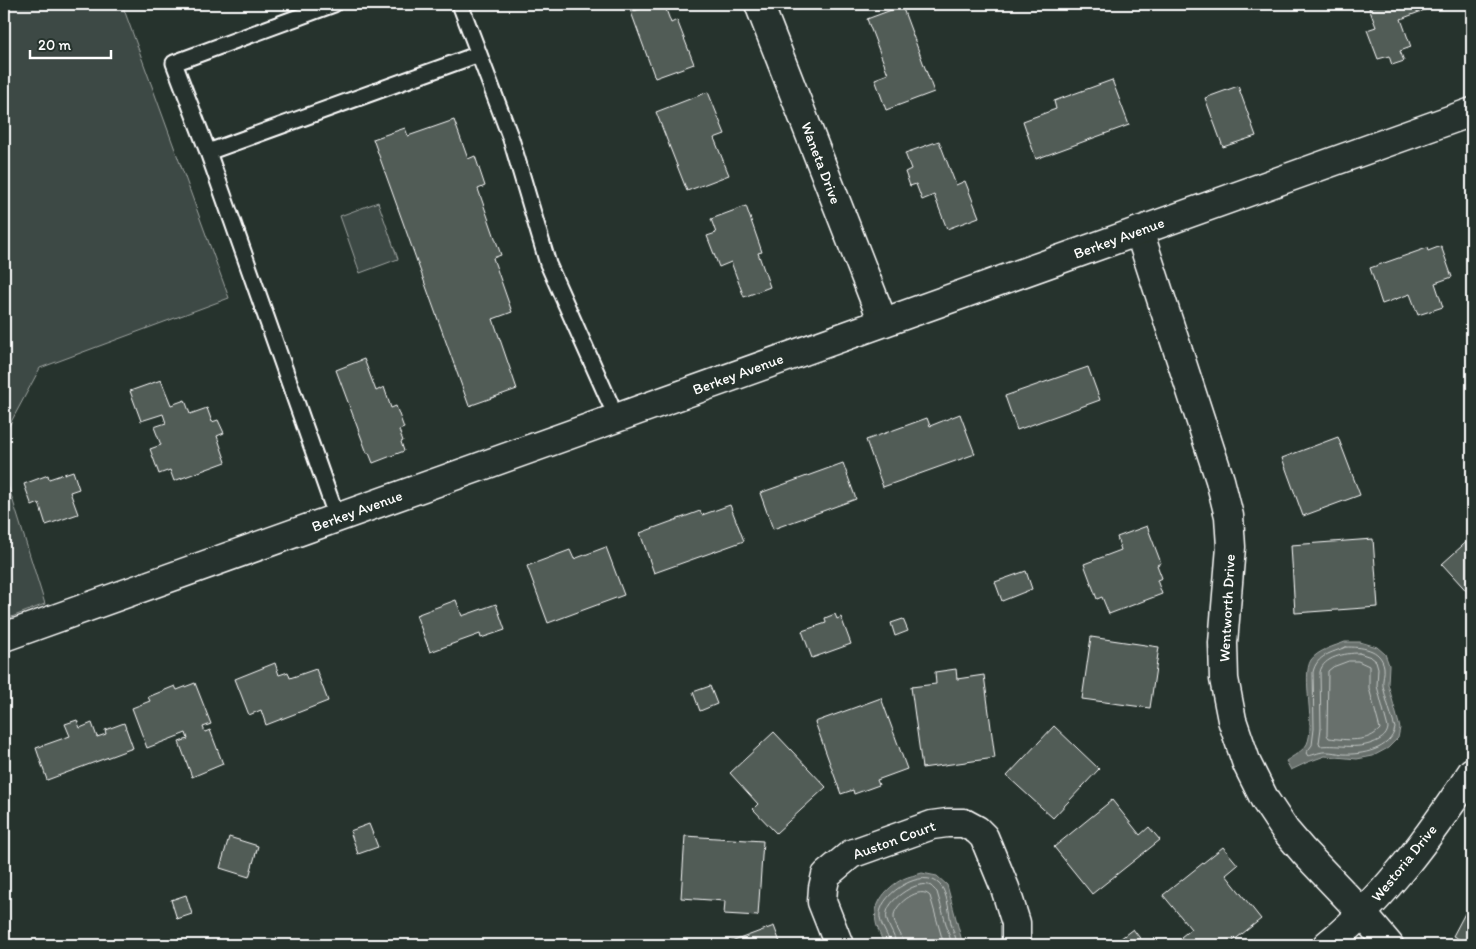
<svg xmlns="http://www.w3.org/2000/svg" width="1476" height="949" font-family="Itim,sans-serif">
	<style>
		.green { fill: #3e4944; stroke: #9ea4a2 }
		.water { fill: #67706c; stroke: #a4a9a7 }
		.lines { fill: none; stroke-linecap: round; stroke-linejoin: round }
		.shore { stroke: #c2c6c4; stroke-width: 1 }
		.building { fill: #515c57; stroke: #fff }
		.service-casing { stroke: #fff; stroke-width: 19 }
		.minor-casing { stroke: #fff; stroke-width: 31 }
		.tertiary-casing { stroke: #fff; stroke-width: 31 }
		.service { stroke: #26332d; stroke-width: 15 }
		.minor { stroke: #26332d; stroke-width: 28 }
		.tertiary { stroke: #26332d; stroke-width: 28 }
		.labels { text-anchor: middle; stroke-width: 5; stroke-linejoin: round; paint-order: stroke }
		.street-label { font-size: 15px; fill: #fff; stroke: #26332d }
	</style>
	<rect width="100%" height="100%" fill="#26332d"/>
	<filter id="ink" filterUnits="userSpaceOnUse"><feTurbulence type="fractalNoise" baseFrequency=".02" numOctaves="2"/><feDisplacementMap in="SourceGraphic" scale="10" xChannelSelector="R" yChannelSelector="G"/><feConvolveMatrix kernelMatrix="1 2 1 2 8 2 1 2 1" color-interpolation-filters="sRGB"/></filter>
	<g filter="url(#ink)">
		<path class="green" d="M4,4H122L229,298L40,368L4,435Z
			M378,202L398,259L360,273L340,216Z
			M4,472L45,604L4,620Z"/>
		<path class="water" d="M1345,642H1360L1377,647L1385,654L1389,665L1388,684L1400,728L1398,738L1388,748L1373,756L1357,759L1325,756L1308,762L1291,770L1286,761C1293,756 1303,751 1307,744C1316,725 1301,676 1311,660C1318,650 1335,646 1345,642Z
			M922,873L937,876L947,885L963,945H887C882,941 880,935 878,929C869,908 885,888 903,879C909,876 916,875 922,873Z"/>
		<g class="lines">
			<path class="shore" d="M1346,647C1361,647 1381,648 1384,667C1385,673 1382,680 1383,686C1386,700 1391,714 1395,728C1391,750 1361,755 1343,754C1337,753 1332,752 1327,752C1321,751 1314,755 1308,756L1306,753L1312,745L1314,729L1313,672C1317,655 1331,653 1346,647Z
				M1359,653L1371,657L1376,661L1378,668L1377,686L1388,728C1387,734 1384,737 1379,740C1359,751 1341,744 1320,746L1319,743L1321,728L1320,672C1323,657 1345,653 1359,653Z
				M1349,661H1358L1369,666V688L1380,729C1368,743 1346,740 1329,738L1327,735L1328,671L1333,667Z
				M890,945C889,933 876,923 881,909C887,889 929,864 943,889C948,899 949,912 951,923C953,931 956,938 958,945
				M896,945C896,934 884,924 887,912C890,898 918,879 931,886C932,887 936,891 937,892L952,945
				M904,945C903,934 893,926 894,915C896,903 920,885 930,896L944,945"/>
		</g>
		<path class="building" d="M653,4H664L671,23L677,20L694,64L655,78L631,12Z
			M1379,4H1425L1427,9L1401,19L1411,47L1400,51L1404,61L1392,65L1389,56L1378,59L1367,30L1376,27L1369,8Z
			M902,6L934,92L886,110L875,79L888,74L867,19Z
			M1112,80L1129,125L1036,159L1023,121L1056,109L1054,101Z
			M1238,86L1256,136L1223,147L1205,98Z
			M708,92L725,134L714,138L729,175L687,191L656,112Z
			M454,120L468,159L475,156L485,186L478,189L501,255L493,258L512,312L493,319L517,389L469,406L373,139L405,128L408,136Z
			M939,141L956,185L965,181L979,217L947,229L934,195L922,200L916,184L910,186L905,172L911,169L905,153Z
			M746,206L762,252L758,253L770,287L744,297L731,262L719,267L707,236L716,233L711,219Z
			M1441,246L1452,277L1435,283L1443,307L1418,315L1410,294L1382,304L1370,268L1427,248L1428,251Z
			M364,359L376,391L384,387L391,408L396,406L404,428L399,430L403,441L401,442L404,451L373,463L369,453H367L336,370Z
			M1088,367L1100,400L1017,430L1005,396Z
			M161,380L171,405L185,400L190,414L207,408L212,422L218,420L224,433L217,436L226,462L174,481L170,470L159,474L150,449L161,445L154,427L166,423L163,414L141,421L130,391Z
			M960,414L975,454L883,487L866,440L927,418L930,426Z
			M1338,437L1360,495L1303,516L1282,458Z
			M843,463L856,499L773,529L760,493Z
			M73,471L79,489L70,492L78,514L46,525L39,503L32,506L24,484L48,475L49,479Z
			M730,505L744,541L654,573L640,533L700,511L702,515Z
			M1147,526L1161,563L1157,565L1162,578L1157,580L1162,594L1109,614L1102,597L1097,599L1084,564L1121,550L1117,537Z
			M1472,537V597L1442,564Z
			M1373,539L1378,607L1295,613L1291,545Z
			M606,547L624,595L548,623L527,566L570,550L574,559Z
			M1026,571L1032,589L1002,601L995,582Z
			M456,600L462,616L496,604L505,630L481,638L480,634L430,652L416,615Z
			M835,614L837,619L841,617L851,644L812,658L802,631L826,623L825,618Z
			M903,619L908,631L895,636L891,623Z
			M1091,637L1159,647L1150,708L1082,699Z
			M275,663L279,675L288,672L290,678L316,669L328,701L266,725L261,710L249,715L235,679Z
			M956,669L957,679L984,675L995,758L922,768L911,687L936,684L935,672Z
			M195,683L211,724L203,727L205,732L210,730L223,764L192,777L179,742L188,739L186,733L147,748L132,708L150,701L148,697L175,686L177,690Z
			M710,686L717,704L700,711L693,692Z
			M881,698L907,769L877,780L879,785L854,794L853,790L841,794L815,722Z
			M77,720L80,728L92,723L97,737L106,734L105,730L124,723L133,748L47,780L36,748L70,736L65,724Z
			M1054,726L1099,769L1053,818L1007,776Z
			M774,732L826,787L776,833L753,809L758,804L730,773Z
			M1112,800L1140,835L1149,827L1160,840L1092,894L1054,847Z
			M369,824L378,847L358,854L350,831Z
			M685,836L763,841L758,916L724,914L725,901L681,898Z
			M229,837L258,846L249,877L220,868Z
			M1223,847L1238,865L1226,875L1261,919L1228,945H1187L1181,937L1191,929L1163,895Z
			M186,895L192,914L177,919L171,900Z
			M1472,900V945H1470L1453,936Z
			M774,926L781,945H723Z
			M1133,929L1145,945H1112Z"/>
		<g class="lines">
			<g class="service-casing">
				<path id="service" d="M334,4L174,63L208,152L337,518
					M460,4L511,139L548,264L610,403
					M208,152L479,54"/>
			</g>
			<g class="minor-casing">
				<path id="minor" d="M759,4L883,322
					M1139,231L1220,480L1229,516L1231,547L1223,643L1224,679L1232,720L1247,764L1265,800L1285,830L1303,851L1362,913L1389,945
					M839,945L822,902L823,888L826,875L851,854L932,825L947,823H964L977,830L984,837L1005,888L1016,923V945
					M1327,945C1385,898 1431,834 1472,772"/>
			</g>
			<g class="tertiary-casing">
				<path id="tertiary" d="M4,637L1472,112"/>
			</g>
			<use href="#service" class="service"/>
			<use href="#minor" class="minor"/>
			<use href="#tertiary" class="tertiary"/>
		</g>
	</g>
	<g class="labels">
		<g class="street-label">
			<text transform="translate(821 163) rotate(69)" y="5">Waneta Drive</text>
			<text transform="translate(1119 238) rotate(-20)" y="5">Berkey Avenue</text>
			<text transform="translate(738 374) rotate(-20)" y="5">Berkey Avenue</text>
			<text transform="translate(357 511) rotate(-20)" y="5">Berkey Avenue</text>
			<text transform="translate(1227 608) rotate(-87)" y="5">Wentworth Drive</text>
			<text transform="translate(894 840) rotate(-20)" y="5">Auston Court</text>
			<text transform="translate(1404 863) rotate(-51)" y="5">Westoria Drive</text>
		</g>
	</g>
	<rect width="1476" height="949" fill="none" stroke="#26332d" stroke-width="20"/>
	<rect x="10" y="10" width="1456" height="929" fill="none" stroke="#fff" stroke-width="2" filter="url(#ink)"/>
	<path d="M30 50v8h81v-8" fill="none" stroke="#ffffff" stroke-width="2.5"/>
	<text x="38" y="50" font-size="15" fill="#ffffff" stroke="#26332d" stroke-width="4" paint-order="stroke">20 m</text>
</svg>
